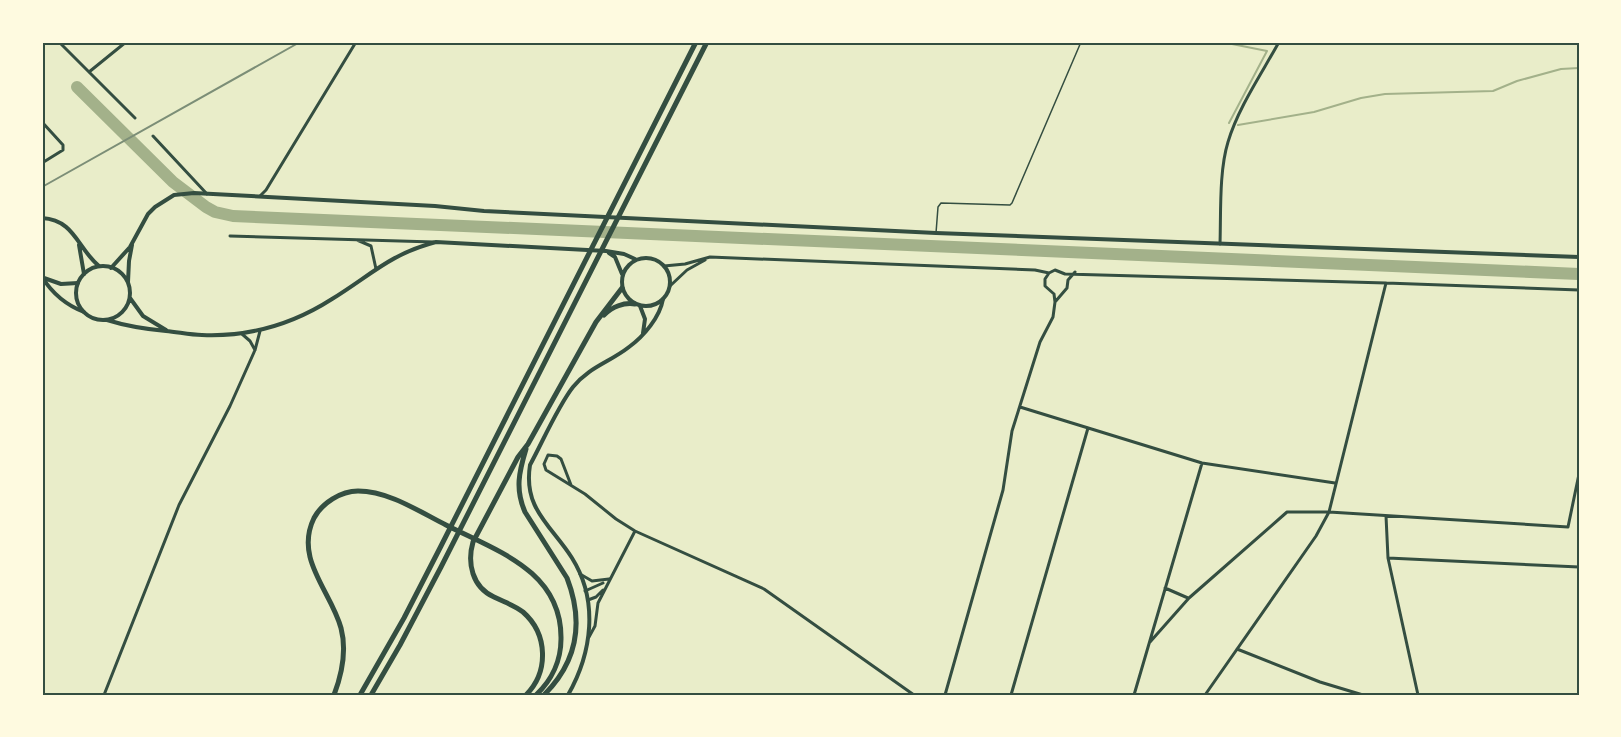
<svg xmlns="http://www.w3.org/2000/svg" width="1621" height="737" font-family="'PT Sans Narrow',sans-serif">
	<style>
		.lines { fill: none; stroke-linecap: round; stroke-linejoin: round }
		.stream { stroke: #a3b18a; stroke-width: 2 }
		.river { stroke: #a3b18a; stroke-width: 12 }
		.service { stroke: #344e41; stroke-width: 1.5 }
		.minor { stroke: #344e41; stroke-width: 3 }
		.tertiary { stroke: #344e41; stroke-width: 4 }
		.secondary { stroke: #344e41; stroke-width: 4 }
		.motorway { stroke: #344e41; stroke-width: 5 }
		.rail { stroke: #7c8e77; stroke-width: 2 }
		.neatline { fill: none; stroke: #344e41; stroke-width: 2 }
	</style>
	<rect width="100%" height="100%" fill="#e9edc9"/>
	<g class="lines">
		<path class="stream" d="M1222,42L1267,51L1229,123
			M1238,125L1314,112L1361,98L1385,94L1493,91L1517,81L1561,69L1579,68"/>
		<path class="river" d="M77,87L173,182L206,207L215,212L233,216L1579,274"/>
		<path class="service" d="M936,233L938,207L941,203L1010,205L1012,203L1081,42"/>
		<path class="minor" d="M59,42L135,118
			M89,72L126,42
			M42,122L63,145V150L42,163
			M153,136L207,194
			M260,196L266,190L356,42
			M230,236L434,242
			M357,240L371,246L376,269
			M1220,244C1221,213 1219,171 1228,142C1238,108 1262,73 1279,42
			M664,266L685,264L710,257L1035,270L1049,273L1055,270L1065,274L1386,283L1579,290
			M1049,273L1045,279V286L1054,294
			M670,286L687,270L705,260
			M1055,302L1067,288L1068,280L1075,272
			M242,334L250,341L255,350
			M1020,407L1202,463L1335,483
			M571,485L561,459L557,456L548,455L544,464L546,470L585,494L616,519L635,531L764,589L914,695
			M1386,516L1388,558
			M580,574L592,581L609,579
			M1165,588L1188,598
			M585,591L603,583
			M588,600L596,597L603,590
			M589,637L595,626L598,603L635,531
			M1150,642L1189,598L1287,512H1329L1568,527L1579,474
			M1237,649L1320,682L1363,695
			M104,695L179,505L230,406L255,350L260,331
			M945,695L1003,490L1012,431L1040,342L1053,317L1055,302L1054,294
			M1011,695L1088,428
			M1134,695L1202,463
			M1205,695L1316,536L1329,512L1386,283
			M1418,695L1388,558L1579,567"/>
		<path class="tertiary" d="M42,218C75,220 77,248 99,266
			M79,245L84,274
			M42,277C52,293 66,305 84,312
			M44,278L61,284L78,283
			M640,306L645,319L643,333
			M568,695C592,653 599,601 572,558C551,525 523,509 530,465C542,443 558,406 573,387C589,367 610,362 629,347C644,336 660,317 663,299"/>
		<path class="secondary" d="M609,253L615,257L622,274
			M622 282a24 24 0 1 1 48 0a24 24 0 1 1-48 0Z
			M76 293a27 27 0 1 1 54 0a27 27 0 1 1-54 0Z
			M111,268L130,247L148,214L155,207L174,195L194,193L435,206L484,211L936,233L1579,257
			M128,282L129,261L132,245
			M130,298L143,316L166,330
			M107,320C126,326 145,329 166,331C178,332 190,335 202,335C249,337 293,324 332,299C371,275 390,254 436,242L606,251L624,254L635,259"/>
		<path class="motorway" d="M604,315C612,307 624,302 635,304
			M526,449C519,472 515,489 525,512L567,578C584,622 577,662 544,695
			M334,695C342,674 347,651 341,628C331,591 294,559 314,518C322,503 341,491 358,491C389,491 420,512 446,525C497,551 562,571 561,639C561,660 552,680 536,695
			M360,695L404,618L441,546L696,42
			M371,695L400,645L441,567L707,42
			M526,695C549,672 548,634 523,612C514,605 504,602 494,597C472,587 467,563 473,542L518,457L528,444L596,322L622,288"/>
		<path class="rail" d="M42,187L300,42"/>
	</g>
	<rect width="1621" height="737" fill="none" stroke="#fefae0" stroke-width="87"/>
	<rect x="44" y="44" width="1534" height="650" class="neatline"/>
</svg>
